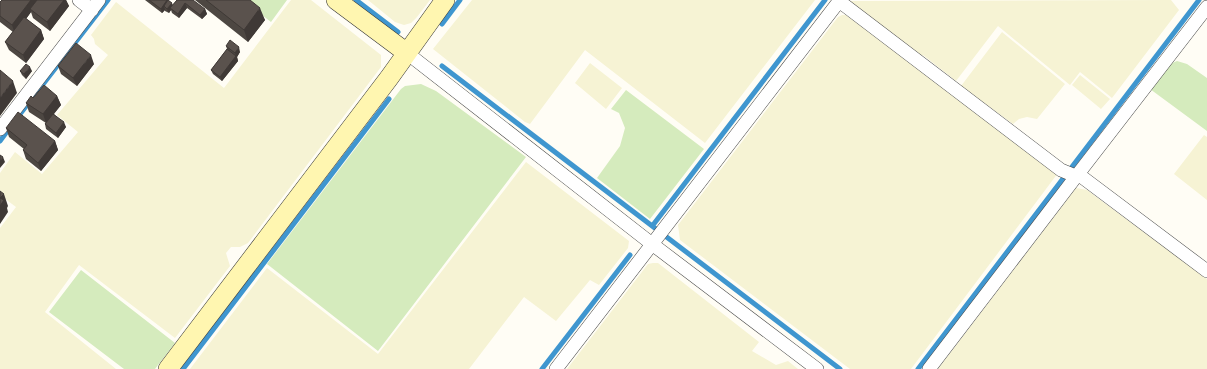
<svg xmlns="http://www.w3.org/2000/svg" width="1207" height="369" font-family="'Zilla Slab',serif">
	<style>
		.farmland { fill: #f6f3d4 }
		.green { fill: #d5ebbd }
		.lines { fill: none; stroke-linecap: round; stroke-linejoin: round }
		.stream { stroke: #3f96cf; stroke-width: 5 }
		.street-casing { stroke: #444; stroke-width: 14 }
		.secondary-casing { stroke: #333; stroke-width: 20 }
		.street { stroke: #fff; stroke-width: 13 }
		.secondary { stroke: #fff6b0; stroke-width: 19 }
		.wall { fill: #4d4742 }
		.shaded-wall { fill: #3f3936 }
		.building { fill: #5a524d; stroke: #3f3936 }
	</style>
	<rect width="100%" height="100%" fill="#fffdf5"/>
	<path class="farmland" d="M291,0H311L381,55V67L248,243L240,247H231L226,253L230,266L175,338L79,265L45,312L116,369H0V228L16,207L0,195V173L15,152L42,174L78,132L57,115L108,55L95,44L94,39L91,35L116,2L224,88Z
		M368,0H430L417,17L411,23L404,25L395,22Z
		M472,0H815L705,143L585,50L530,124L525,122L433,49Z
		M1171,0L1179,10L1112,98L1080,72L1070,85L998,26L956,81L923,55L921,57L850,1Z
		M842,15H846L1058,173L911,369H850L680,240L678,225L838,17Z
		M1002,32L1065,84L1037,119L1027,117L1019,119L1013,124L961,86Z
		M590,63L622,88L606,109L575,83Z
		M1080,75L1110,99L1101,109L1072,85Z
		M1204,135L1207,137V200L1174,174Z
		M526,162L629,241L628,248L599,285L590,280L556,321L524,297L469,369H190L267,268L378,354Z
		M1076,188L1087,190L1207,279V369H938Z
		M653,263H658L759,342L752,351L776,365L788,361L798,369H567L648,264Z"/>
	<path class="green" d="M243,0H287L271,22Z
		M1177,61L1187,64L1207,78V131L1150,89L1170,64Z
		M421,84L436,91L526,157L378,351L267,264L401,89L405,86Z
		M626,90L704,149L650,219L597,178L620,146L625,128L619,113L611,109Z
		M81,270L175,343L155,369H124L49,312Z"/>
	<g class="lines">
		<path class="stream" d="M356,0L398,32
			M442,24L460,0
			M442,66L840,369
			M17,118L108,0
			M0,141L11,126
			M653,225L825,0
			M183,369L389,99
			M542,369L630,255
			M918,369L1199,0"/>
		<g class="street-casing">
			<path id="street" d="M79,0L92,10
				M839,1L1061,170L1073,175L1078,174
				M1207,7L1078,174L1207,271
				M407,53L652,244L817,369
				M0,129L99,0
				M556,369L840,0
				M929,369L1078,174"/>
		</g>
		<g class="secondary-casing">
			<path id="secondary" d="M336,0L407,53
				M168,369L389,78L445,0"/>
		</g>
		<use href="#street" class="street"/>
		<use href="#secondary" class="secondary"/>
	</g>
	<path class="wall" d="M2,0H66L69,6L50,31L33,18L31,12L26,19L41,30L44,39L26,63L9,50L5,42L13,32L0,22V2Z
		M145,0H168L173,5L177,0L205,9L207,14L202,19L187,8L179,18L172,13L171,10L169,13L165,11V10L162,13Z
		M195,0H250L265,20L248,42Z
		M226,46L240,52L237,57L238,61L222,81L213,74L211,70L227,49Z
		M94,64L77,86L61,74L58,66Z
		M20,71H32L26,79L22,75Z
		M57,96L61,105L54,114L66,127L58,138L46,129L45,124L46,123L29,112L26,103L33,98Z
		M6,128L55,141L58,150L41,171L26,159L23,150L24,149L9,137Z"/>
	<path class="shaded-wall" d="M31,0H40L30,9L31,12L15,34L12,25Z
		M64,0H66L69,6L50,31L47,22Z
		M167,0H168L164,6L165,10L162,13L161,9Z
		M172,3L173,7L170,8L171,10L169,13L167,9Z
		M185,3L187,8L179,18L178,14Z
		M260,8L265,20L248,42L244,30Z
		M205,9L207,14L202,19L200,15Z
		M41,30L44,39L26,63L23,55Z
		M239,47L240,52L237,57L238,61L222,81L220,77L236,56L235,53Z
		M91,55L94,64L77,86L73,78Z
		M30,67L32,71L26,79L24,74Z
		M13,81L17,93L0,116V98Z
		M57,96L61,105L46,123L43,114Z
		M64,122L66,127L58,138L56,133Z
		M55,141L58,150L41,171L38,163Z
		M3,157L5,162L0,168V161Z
		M4,194L8,206L7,208L8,212L0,224V198Z"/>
	<path class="building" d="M2,0H31L12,25L0,16V2Z
		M37,0H64L47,22L30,9Z
		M149,0H167L161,9Z
		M168,0L172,3L167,9L164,6Z
		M177,0H193L205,9L200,15L185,3L178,14L170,8Z
		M206,0H250L260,8L244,30Z
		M24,17L41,30L23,55L5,42Z
		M230,40L239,47L235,53L226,46Z
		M76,43L91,55L73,78L58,66Z
		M227,49L236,56L220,77L211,70Z
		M26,64L30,67L24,74L20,71Z
		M0,70L13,81L0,98Z
		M44,85L57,96L43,114L26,103L31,96L33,98Z
		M18,112L55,141L38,163L23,150L27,145L6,128Z
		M53,114L64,122L56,133L45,124Z
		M0,155L3,157L0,161Z
		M0,191L4,194L0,198L4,200L0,206Z"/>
</svg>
